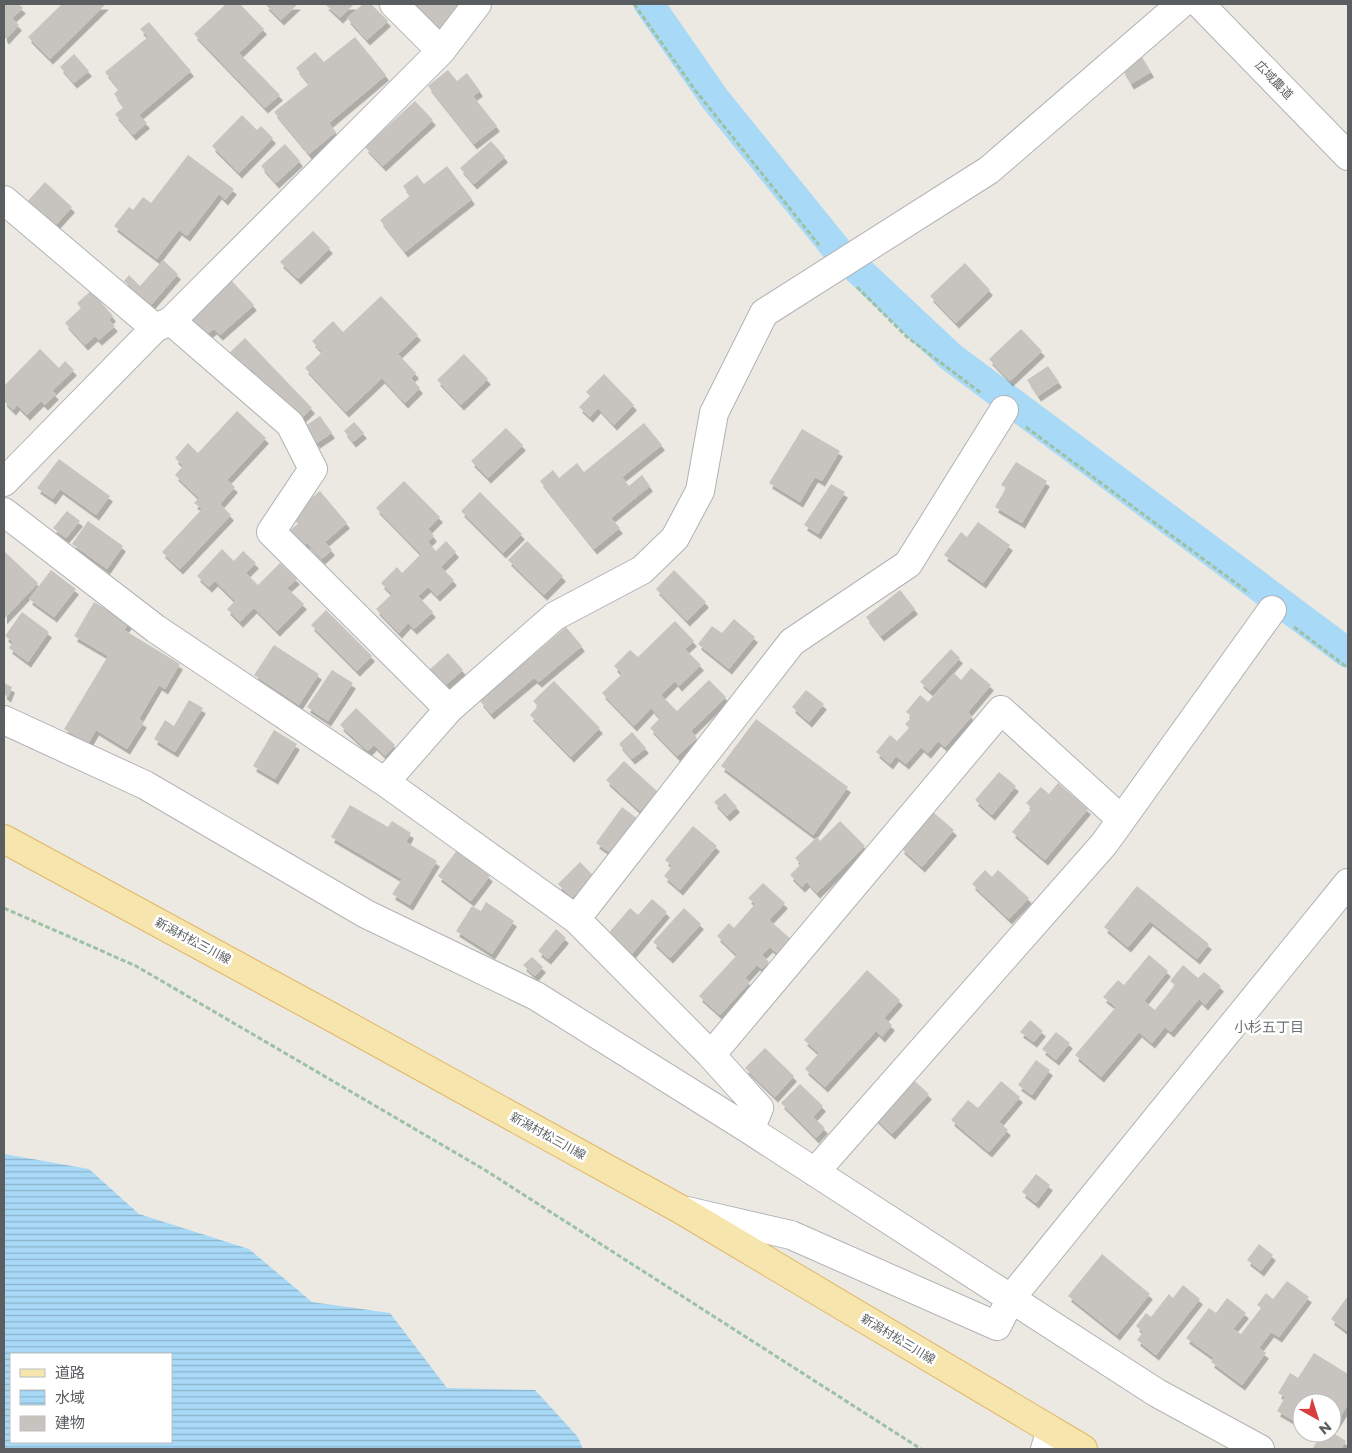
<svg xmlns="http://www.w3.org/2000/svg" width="1352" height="1453" font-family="Montserrat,'Noto Sans JP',sans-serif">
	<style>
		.water { fill: url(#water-rules); fill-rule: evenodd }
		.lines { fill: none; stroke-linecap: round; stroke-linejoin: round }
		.canal { stroke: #a8d9f6; stroke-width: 30 }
		.building { fill: #c7c4bf; filter: url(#shadow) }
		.minor-casing { stroke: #b0b3b6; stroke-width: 30 }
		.tertiary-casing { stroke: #b0b3b6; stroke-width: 30 }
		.primary-casing { stroke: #e2b765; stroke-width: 30 }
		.path { stroke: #9cc1a3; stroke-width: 3; stroke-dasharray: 5 2.5; stroke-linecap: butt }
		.minor { stroke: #fff; stroke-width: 28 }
		.tertiary { stroke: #fff; stroke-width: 28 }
		.primary { stroke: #f6e5ad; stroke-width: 28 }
		.labels { text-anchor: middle; stroke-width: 5; stroke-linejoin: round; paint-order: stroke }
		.street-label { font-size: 12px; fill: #5b5e61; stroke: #fff }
		.neighbourhood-label { font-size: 14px; fill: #6c7073; stroke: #fff }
	</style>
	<defs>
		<pattern id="water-rules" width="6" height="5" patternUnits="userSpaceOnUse" patternTransform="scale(1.25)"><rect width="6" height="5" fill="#a8d9f6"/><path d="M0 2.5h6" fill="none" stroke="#8cb3cb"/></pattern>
		<filter id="shadow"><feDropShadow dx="3" dy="5.5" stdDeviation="0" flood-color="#0004"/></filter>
	</defs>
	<rect width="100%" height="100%" fill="#ece9e2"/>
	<path class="water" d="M4,1154L89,1169L139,1214L249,1249L312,1302L390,1313L447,1388L535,1390L578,1437L583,1449H4ZM11,1354H171V1442H11Z"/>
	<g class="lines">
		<path class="canal" d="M649,4L715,99L838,251L951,357L1348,653"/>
	</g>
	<path class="building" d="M4,4H18L23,8L12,18L19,25L6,39L4,36Z
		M62,4H106L50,59L28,37Z
		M226,4H240L264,29L239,53L280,95L265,108L194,34Z
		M265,4H298L281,20Z
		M325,4H354L340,18Z
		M363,4H371L388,21L367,40L347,18Z
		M414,4H462L441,30L412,6Z
		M149,22L191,71L139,115L147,123L133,135L115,114L124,107L114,94L119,89L105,72L148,37L140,29Z
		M355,37L386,75L329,123L336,132L309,154L274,112L309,84L296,68L315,52L324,62Z
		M74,54L89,71L74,83L60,67Z
		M1142,57L1151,72L1131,84L1122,69Z
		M448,70L457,81L467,73L480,91L473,96L497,126L474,144L428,86Z
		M415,101L433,120L383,166L365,147Z
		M242,115L257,130L261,126L273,138L239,173L212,146Z
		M491,141L505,157L474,184L460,168Z
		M285,144L300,161L276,183L261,166Z
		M188,155L234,189L225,200L219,194L187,236L179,230L157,259L114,226L129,207L133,210L143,197L151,203Z
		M447,166L472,199L405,252L380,220L410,196L403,186L417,175L424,184Z
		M45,182L72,207L53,228L26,203Z
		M313,231L330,248L298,279L280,262Z
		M163,260L178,274L151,305L124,281L129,275L140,286Z
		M965,263L990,290L956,323L930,296Z
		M231,280L254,305L220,335L214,329L206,335L190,317Z
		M91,291L113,316L109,320L115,326L99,340L95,336L85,345L65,323L81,308L77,303Z
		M381,296L418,335L398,354L416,373L411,378L420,388L405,403L382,378L346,412L305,368L322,352L312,341L333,321L343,332Z
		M1021,329L1042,351L1010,381L989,359Z
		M245,338L312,408L300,420L251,369L245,375L226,356Z
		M40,349L59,368L65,361L74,370L52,391L56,394L45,405L41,401L27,415L17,405L13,410L4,401V386Z
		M464,354L488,379L461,405L437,380Z
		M1048,366L1059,382L1038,396L1027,380Z
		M604,374L634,405L614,425L598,408L590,417L579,407L590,396L586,392Z
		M237,411L266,438L227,480L235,487L220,504L231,515L180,569L162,552L202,509L194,503L199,498L175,475L183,466L175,458L188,443L198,453Z
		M320,416L332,433L317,443L305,426Z
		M354,422L364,433L353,442L344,431Z
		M644,423L662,445L622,477L629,486L642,475L650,486L611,518L620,528L594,549L540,481L553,470L559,478L577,463L584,472Z
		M506,428L523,445L488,478L471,461Z
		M802,429L840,451L822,481L815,477L800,502L769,483Z
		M59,459L110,496L96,515L60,489L53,499L37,488Z
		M1016,462L1047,481L1022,523L995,507L1006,488L1001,485Z
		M404,481L440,517L428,529L434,536L428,542L436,551L446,541L456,552L441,567L454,580L437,596L428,587L418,596L433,612L414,629L408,623L399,633L376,609L392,594L381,583L397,567L402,573L421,554L376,508Z
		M831,484L845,492L818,534L804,525Z
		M320,491L347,523L325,542L332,550L322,559L307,543L303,546L290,530L299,523L292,514Z
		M480,492L522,534L503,553L461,511Z
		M67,511L80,521L66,538L53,528Z
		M88,521L123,546L107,569L72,544Z
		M978,522L1010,545L983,583L944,555L961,532L967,537Z
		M527,541L563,576L544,595L508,560Z
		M222,549L234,561L243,551L256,563L246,573L258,585L280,563L297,579L287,588L304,604L277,631L254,608L240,622L227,609L235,601L215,581L209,587L197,576Z
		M4,551L38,583L4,619Z
		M51,570L76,589L54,617L29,599Z
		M674,570L706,602L687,621L656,589Z
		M900,590L915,609L881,636L866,617Z
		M94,602L129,623L124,630L180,664L165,689L159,685L139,719L144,722L127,749L96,730L88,744L64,729L108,656L74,636Z
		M326,610L372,656L357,671L311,625Z
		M22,612L49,632L28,662L9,648L13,642L5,636Z
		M734,619L755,637L729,669L698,644L712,626L722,633Z
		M675,621L694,641L685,649L701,665L679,686L675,681L661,695L677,711L709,680L726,697L691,731L697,738L677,756L650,728L660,718L651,708L634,726L602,693L622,674L614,666L630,650L638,657Z
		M566,627L582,646L539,682L534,678L491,714L480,701Z
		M274,645L319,674L299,705L254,675Z
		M951,649L960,658L930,691L920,682Z
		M448,653L463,670L442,688L428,671Z
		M971,668L991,685L968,712L972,716L945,747L938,741L928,753L921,747L906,764L896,756L890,764L876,752L890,735L897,741L909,728L905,724L912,717L906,712L920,695L928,702L954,673L961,680Z
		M332,670L353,683L328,721L307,707Z
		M554,681L600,728L571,757L530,715L538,706L533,701Z
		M4,683L12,687L8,697L4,694Z
		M806,690L824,704L809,722L792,707Z
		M189,700L203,708L175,752L154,739L165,720L174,726Z
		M356,708L395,745L385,756L374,745L368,751L340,725Z
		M756,719L848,787L813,835L721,766Z
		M274,730L297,744L275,779L253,766Z
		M632,732L646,748L632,759L619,744Z
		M624,761L658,792L640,811L606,780Z
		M999,772L1016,786L992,815L975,800Z
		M1058,783L1088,809L1045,860L1012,832L1032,808L1026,803L1041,787L1049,794Z
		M725,793L737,807L727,816L714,802Z
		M350,805L388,827L392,821L411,833L406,842L437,861L410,905L392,894L402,879L331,837Z
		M622,807L638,819L612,854L596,843Z
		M933,812L954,830L922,867L901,848Z
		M840,821L865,846L817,893L807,882L802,887L790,875L801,864L795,858L817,837L820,841Z
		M693,826L717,846L680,890L664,876L672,866L665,860Z
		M457,850L490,876L471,901L438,876Z
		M580,862L594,876L572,898L558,884Z
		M985,870L992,877L998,870L1029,898L1009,919L972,884Z
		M763,883L785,903L769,920L791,939L778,954L770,947L762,955L769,962L762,969L757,965L745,978L750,982L720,1015L699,996L737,955L717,936L729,923L734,928L755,904L748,898Z
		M1137,886L1209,944L1197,959L1150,921L1128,947L1104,927Z
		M652,899L667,912L631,955L607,935L630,908L638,915Z
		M486,902L514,921L492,954L456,931L472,906L481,911Z
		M684,908L701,924L670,958L653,942Z
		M556,929L566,938L548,959L538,951Z
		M1149,955L1168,971L1144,1001L1155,1010L1175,985L1170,981L1183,965L1198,978L1204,972L1221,986L1205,1005L1199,999L1171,1032L1165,1027L1152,1043L1139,1032L1101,1077L1075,1055L1116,1007L1103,997L1118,980L1124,985Z
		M532,957L543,967L535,976L523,965Z
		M867,970L900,1000L884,1018L892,1025L882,1037L876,1031L825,1087L805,1069L819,1053L804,1040Z
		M1030,1020L1043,1031L1034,1042L1020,1032Z
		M1056,1032L1070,1043L1056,1060L1042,1049Z
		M765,1048L794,1076L775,1097L745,1068Z
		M1036,1060L1050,1070L1032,1095L1018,1085Z
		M909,1076L929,1094L892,1134L872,1115Z
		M1001,1081L1020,1097L999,1122L1008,1130L989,1152L951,1120L968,1100L978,1108Z
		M800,1084L823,1106L813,1117L825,1128L816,1138L781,1103Z
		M1036,1174L1050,1185L1036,1203L1022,1192Z
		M1259,1244L1273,1255L1261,1271L1247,1260Z
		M1102,1254L1150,1294L1117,1335L1068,1296Z
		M1287,1281L1309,1297L1279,1337L1271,1332L1259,1348L1266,1353L1242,1385L1211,1362L1214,1358L1186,1338L1209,1308L1216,1313L1227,1298L1246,1313L1233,1329L1241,1334L1261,1308L1257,1305L1266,1293L1273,1299Z
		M1183,1285L1200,1299L1156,1355L1137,1340L1143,1332L1136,1326L1146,1313L1151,1317L1169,1294L1173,1298Z
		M1348,1296V1332L1331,1319Z
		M1314,1353L1348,1374V1404L1334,1427L1332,1426V1403H1302V1412L1296,1422L1277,1411L1285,1397L1278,1393L1290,1373L1298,1378Z
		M1322,1433H1333L1346,1441L1341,1449H1314L1313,1448Z"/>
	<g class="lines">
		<g class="minor-casing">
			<path id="minor" d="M394,4L441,51
				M4,200L155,328
				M171,321L290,424L313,469L271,532L449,709
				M4,482L155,328L171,321L441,51L477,4
				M4,512L156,629L385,782L576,919L711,1055L759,1108L750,1130
				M4,720L145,785L366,914L536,996L750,1130L1157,1393L1260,1449
				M385,782L449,709L555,616L642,570L675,538L700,491L714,413L764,313L989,170L1181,4
				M576,919L792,642L908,564L1004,410
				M711,1055L1001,710L1121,819
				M815,1172L1104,844L1272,610
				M687,1211L791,1235L997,1326L1011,1298L1348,883
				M1045,1449L1051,1430"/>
		</g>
		<g class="tertiary-casing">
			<path id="tertiary" d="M1200,4L1348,156"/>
		</g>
		<g class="primary-casing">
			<path id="primary" d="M4,839L339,1021L680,1209L1083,1449"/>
		</g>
		<path class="path" d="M634,4L695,90L819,245
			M857,287L907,337L981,393
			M1026,427L1249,593
			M1294,627L1348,668
			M4,908L136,966L485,1170L921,1449"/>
		<use href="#minor" class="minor"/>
		<use href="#tertiary" class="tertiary"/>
		<use href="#primary" class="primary"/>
	</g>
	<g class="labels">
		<g class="street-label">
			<text transform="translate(1274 80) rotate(46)" y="4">広域農道</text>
			<text transform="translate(193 941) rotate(28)" y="4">新潟村松三川線</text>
			<text transform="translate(548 1136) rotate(29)" y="4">新潟村松三川線</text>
			<text transform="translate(898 1339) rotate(31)" y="4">新潟村松三川線</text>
		</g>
		<g class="neighbourhood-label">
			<text x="1269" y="1032">小杉五丁目</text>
		</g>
	</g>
	<rect width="1352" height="1453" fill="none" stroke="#5b5e61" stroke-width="10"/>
	<rect x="10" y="1353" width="162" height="90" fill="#ffffff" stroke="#bdbfc0"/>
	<rect x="20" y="1369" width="25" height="8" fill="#f6e5ad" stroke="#bdbfc0"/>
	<text x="55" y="1378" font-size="15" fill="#5b5e61">道路</text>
	<rect x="20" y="1390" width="25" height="15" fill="url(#water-rules)" stroke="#bdbfc0"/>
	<text x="55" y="1403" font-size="15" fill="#5b5e61">水域</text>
	<rect x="20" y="1416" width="25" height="15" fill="#c7c4bf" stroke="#bdbfc0"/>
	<text x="55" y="1428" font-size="15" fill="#5b5e61">建物</text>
	<g transform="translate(1317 1418) rotate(141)"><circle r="24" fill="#ffffff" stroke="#bdbfc0"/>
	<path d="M0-4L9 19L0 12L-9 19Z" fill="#d63f3e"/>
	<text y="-8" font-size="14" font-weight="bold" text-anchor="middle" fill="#5b5e61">N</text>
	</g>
</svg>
